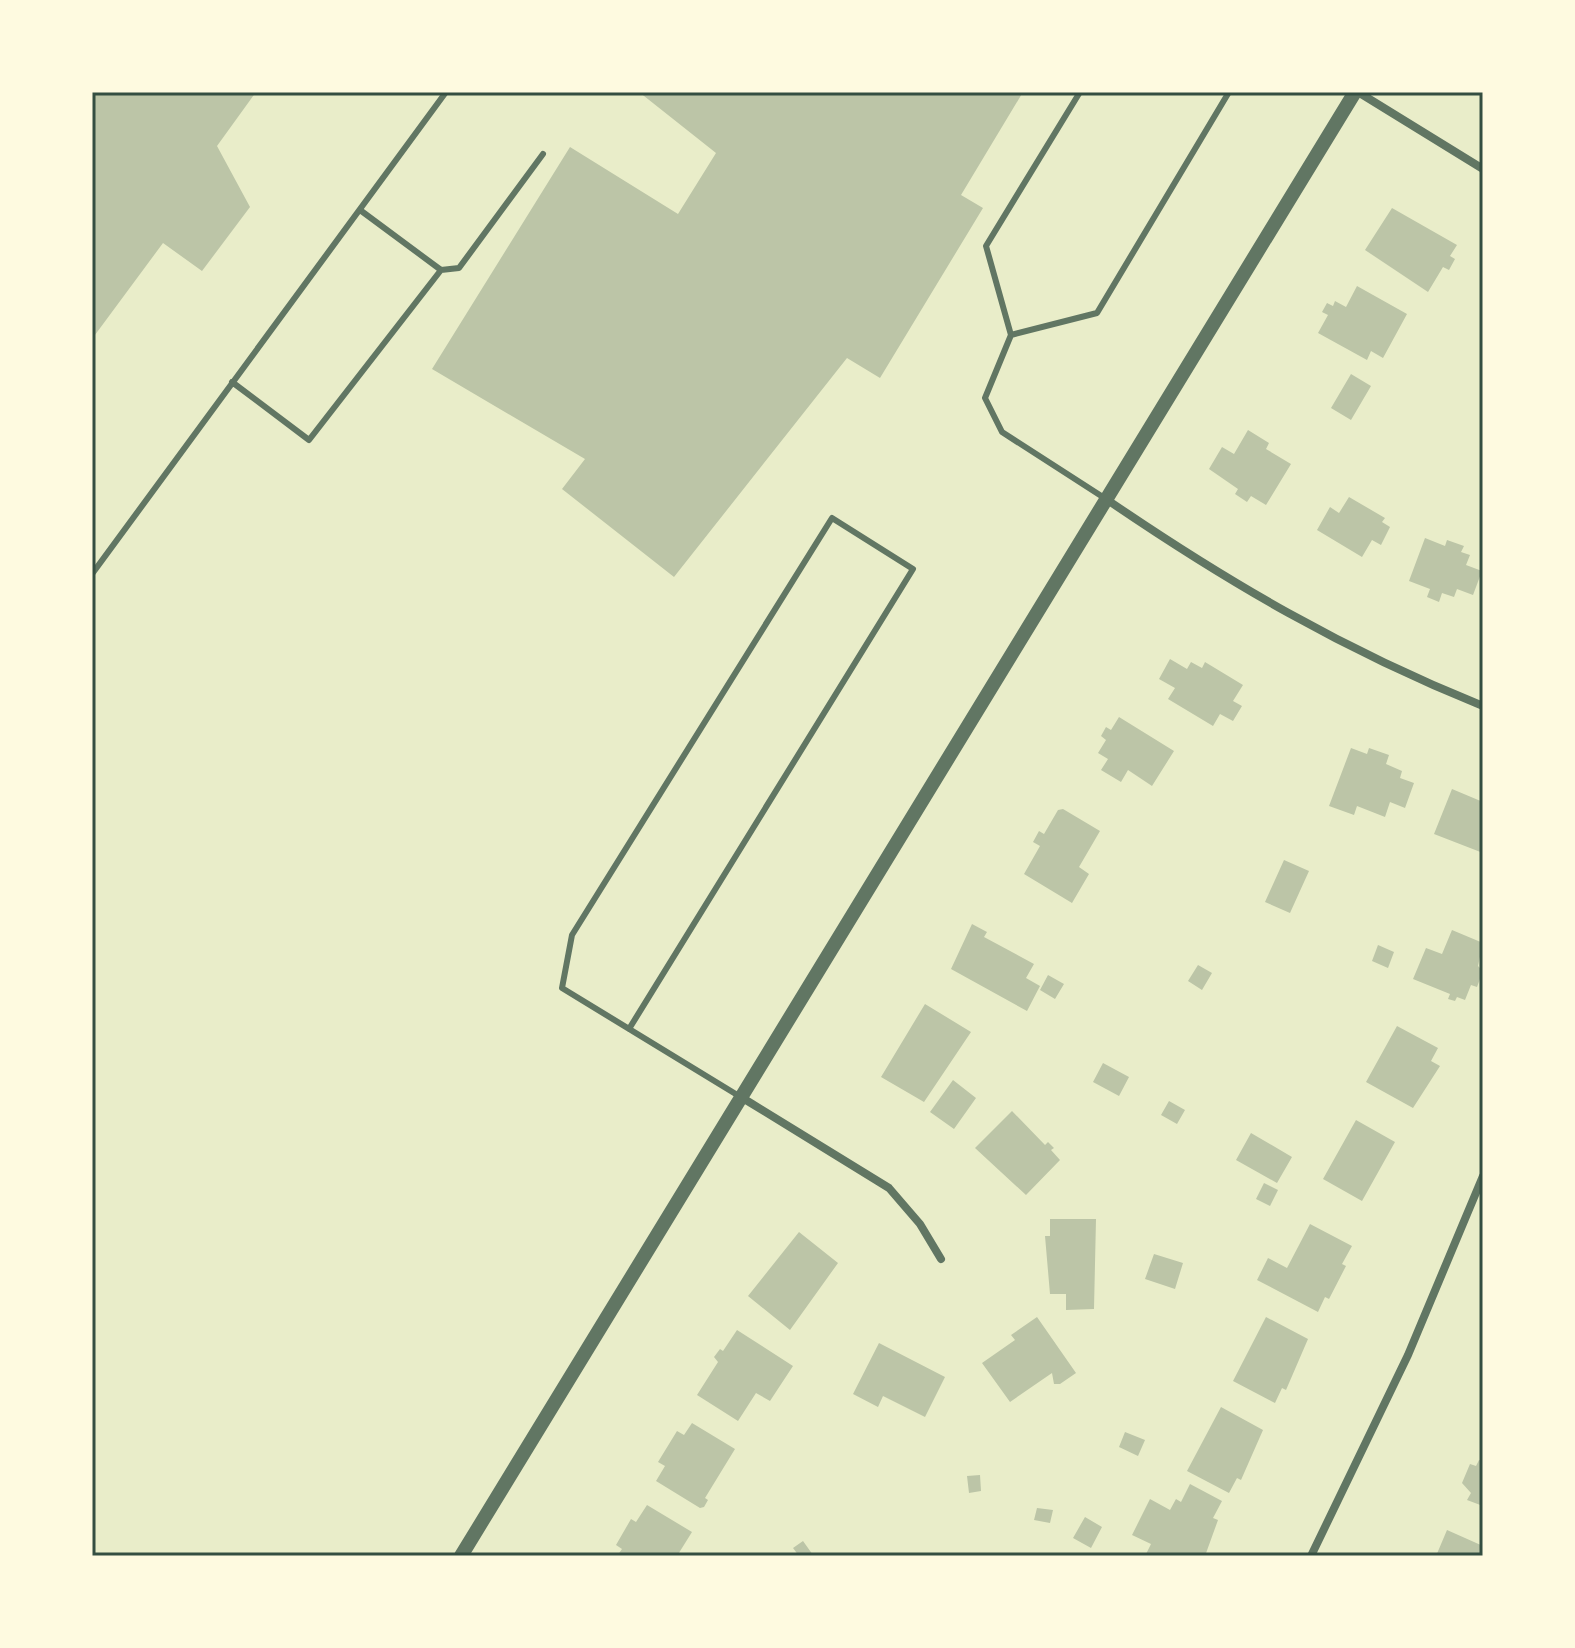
<svg xmlns="http://www.w3.org/2000/svg" width="1575" height="1648" font-family="'Open Sans',sans-serif">
	<style>
		.building { fill: #bcc5a7 }
		.lines { fill: none; stroke-linecap: round; stroke-linejoin: round }
		.service { stroke: #617663; stroke-width: 6 }
		.minor { stroke: #617663; stroke-width: 8 }
		.tertiary { stroke: #617663; stroke-width: 14 }
		.neatline { fill: none; stroke: #344e41; stroke-width: 3 }
	</style>
	<rect width="100%" height="100%" fill="#e9edc9"/>
	<path class="building" d="M92,92H256L217,146L250,207L202,271L163,243L92,339Z
		M639,92H1023L961,195L983,208L880,378L847,358L674,577L562,489L585,459L432,369L570,147L678,214L716,153Z
		M1392,208L1457,245L1450,256L1455,259L1449,270L1443,267L1428,292L1365,250Z
		M1357,286L1407,314L1383,358L1371,351L1367,360L1318,333L1328,315L1322,312L1327,303L1333,306L1335,301L1346,307Z
		M1351,374L1371,386L1351,420L1331,408Z
		M1248,430L1269,443L1266,449L1291,464L1266,505L1251,496L1247,502L1235,494L1238,489L1209,469L1222,447L1234,454Z
		M1349,497L1385,518L1382,522L1390,527L1381,545L1372,540L1362,557L1317,530L1330,507L1339,513Z
		M1425,538L1445,546L1447,540L1464,546L1461,552L1470,555L1466,565L1482,571L1473,595L1457,589L1454,597L1442,593L1439,602L1427,597L1430,589L1409,581Z
		M1170,659L1187,669L1191,662L1202,668L1205,662L1243,685L1233,701L1242,706L1233,721L1220,714L1213,726L1168,699L1175,688L1159,679Z
		M1119,717L1174,751L1152,786L1128,770L1121,782L1101,770L1108,759L1098,753L1106,740L1101,736L1106,727L1111,730Z
		M1351,748L1367,754L1369,748L1389,755L1386,764L1402,771L1400,778L1414,783L1405,808L1390,802L1385,817L1357,806L1354,815L1329,806Z
		M1452,789L1483,802V853L1434,834Z
		M1063,809L1100,831L1079,867L1089,874L1072,903L1024,874L1040,846L1033,842L1039,831L1044,834L1058,810Z
		M1284,860L1309,871L1290,913L1265,902Z
		M972,924L987,932L984,937L1034,964L1026,978L1040,986L1027,1011L951,969Z
		M1452,930L1483,943L1478,966L1483,971L1477,987L1471,985L1465,1000L1457,997L1455,1001L1448,999L1450,994L1413,979L1426,948L1442,954Z
		M1378,945L1394,952L1388,968L1372,961Z
		M1198,965L1212,973L1202,990L1188,981Z
		M1048,975L1064,984L1055,999L1040,990Z
		M925,1004L971,1032L924,1102L881,1077Z
		M1397,1026L1438,1048L1431,1061L1440,1066L1413,1108L1366,1082Z
		M1103,1063L1129,1077L1119,1096L1093,1082Z
		M953,1080L976,1098L954,1129L930,1112Z
		M1169,1101L1185,1110L1177,1124L1161,1115Z
		M1012,1111L1045,1145L1048,1142L1054,1148L1051,1150L1060,1160L1026,1195L975,1148Z
		M1356,1120L1395,1142L1362,1201L1323,1179Z
		M1251,1133L1292,1157L1277,1183L1236,1160Z
		M1264,1183L1278,1190L1270,1206L1256,1199Z
		M1050,1219H1096L1094,1309L1066,1310V1294H1050L1045,1236H1050Z
		M1310,1224L1352,1246L1342,1264L1346,1266L1329,1299L1325,1297L1318,1312L1257,1280L1268,1258L1287,1268Z
		M799,1232L838,1263L790,1330L748,1296Z
		M1154,1254L1183,1263L1175,1289L1145,1279Z
		M1037,1317L1076,1373L1060,1384H1054L1052,1373L1010,1402L982,1363L1015,1340L1011,1335Z
		M1266,1317L1308,1339L1286,1390L1282,1388L1275,1403L1233,1381Z
		M737,1330L793,1366L770,1401L756,1393L738,1421L697,1395L718,1362L714,1357L720,1349L723,1351Z
		M879,1343L945,1377L925,1417L883,1396L878,1407L853,1394Z
		M1221,1407L1263,1430L1241,1480L1237,1478L1229,1493L1187,1471Z
		M692,1423L735,1449L705,1498L708,1500L704,1507L700,1508L656,1481L665,1466L658,1462L677,1431L684,1435Z
		M1125,1432L1145,1440L1138,1456L1119,1447Z
		M1479,1460L1483,1461V1506L1467,1500L1471,1493L1462,1483L1470,1464L1476,1466Z
		M980,1475L981,1491L969,1493L967,1476Z
		M1190,1484L1222,1501L1213,1518L1218,1520L1205,1556H1145L1151,1544L1132,1535L1150,1499L1170,1510L1176,1499L1181,1502Z
		M647,1505L692,1532L677,1556H617L622,1549L616,1545L631,1519L636,1522Z
		M1037,1508L1053,1510L1050,1523L1034,1520Z
		M1085,1517L1102,1527L1091,1548L1073,1538Z
		M1447,1530L1483,1546V1556H1436Z
		M803,1541L813,1555L811,1556H799L793,1548Z"/>
	<g class="lines">
		<path class="service" d="M1080,92L986,246L1011,335L985,398L1002,432L1106,499
			M441,270L459,268L543,154
			M1011,335L1097,313L1229,92
			M232,382L309,440L441,270L360,210
			M92,574L446,92
			M629,1029L913,569L832,518L572,935L562,988L739,1096"/>
		<path class="minor" d="M1358,92L1483,169
			M1106,499C1229,583 1344,650 1483,706
			M741,1097L889,1188L920,1224L941,1259
			M1311,1556L1408,1355L1483,1176"/>
		<path class="tertiary" d="M461,1556L1355,92"/>
	</g>
	<rect width="1575" height="1648" fill="none" stroke="#fefae0" stroke-width="188"/>
	<rect x="94" y="94" width="1387" height="1460" class="neatline"/>
</svg>
